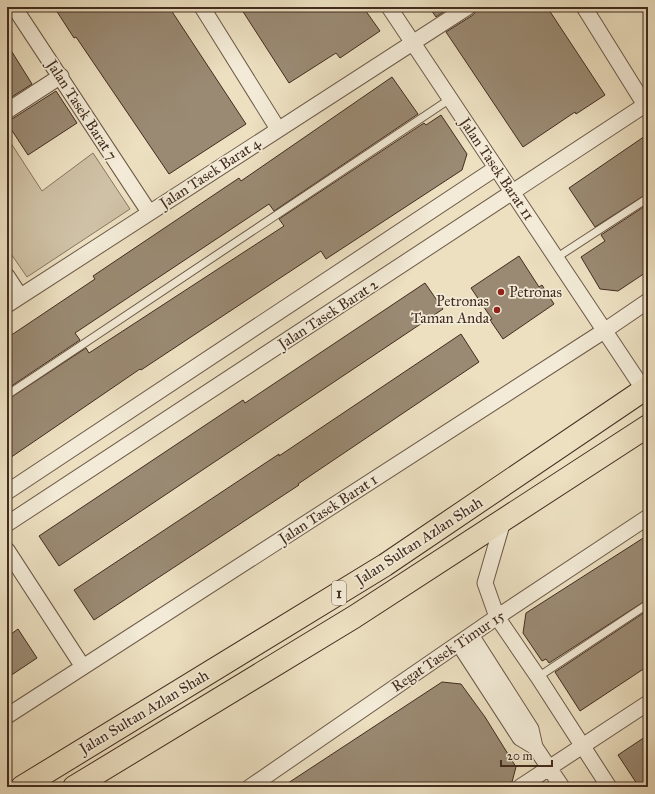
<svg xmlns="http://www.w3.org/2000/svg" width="655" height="794" font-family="'IM FELL Great Primer',serif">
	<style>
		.green { fill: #cfc1a5; stroke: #887662 }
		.building { fill: #9a8a73; stroke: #422c1f }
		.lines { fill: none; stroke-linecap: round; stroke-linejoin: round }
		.service-casing { stroke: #6c5948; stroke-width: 9 }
		.minor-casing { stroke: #6c5948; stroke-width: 17 }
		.primary-casing { stroke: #422c1f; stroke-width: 24 }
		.service { stroke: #f3ebd7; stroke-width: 7 }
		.minor { stroke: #f3ebd7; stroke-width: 15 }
		.primary { stroke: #ece0c1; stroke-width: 22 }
		.poi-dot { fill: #8f2418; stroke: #f3ebd7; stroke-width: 1.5 }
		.labels { text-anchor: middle; stroke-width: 3.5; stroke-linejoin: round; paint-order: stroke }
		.shield { fill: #f3ebd7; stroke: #776556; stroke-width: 1 }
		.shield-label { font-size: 14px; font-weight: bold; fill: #422c1f }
		.street-label { font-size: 15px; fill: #422c1f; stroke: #f3ebd7 }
		.poi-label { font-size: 15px; fill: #422c1f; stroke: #f3ebd7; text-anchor: start }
	</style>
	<rect width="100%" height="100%" fill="#ece0c1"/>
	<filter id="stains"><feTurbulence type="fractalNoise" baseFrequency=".005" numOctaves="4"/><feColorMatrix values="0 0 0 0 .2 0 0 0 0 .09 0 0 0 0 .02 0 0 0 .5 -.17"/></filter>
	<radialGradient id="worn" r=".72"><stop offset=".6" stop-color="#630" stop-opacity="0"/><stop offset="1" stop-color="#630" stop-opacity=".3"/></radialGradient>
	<path class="green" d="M7,137L42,191L93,153L130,209L27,277L7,248Z"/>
	<path class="building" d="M54,7H169L246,124L169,174L76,37L74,38Z
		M240,7H363L380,31L340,58L336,53L289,83Z
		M429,7H451L436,17Z
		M477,7H547L605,95L576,114L575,112L523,147L446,32L473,15L476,11Z
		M7,44L32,84L7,100Z
		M392,77L418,114L274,211L269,204L75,333L80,340L7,389V338L95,279L93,276L239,178L241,181Z
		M56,91L77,123L28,155L7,123V120L12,119Z
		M441,115L467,154L462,170L326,259L321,251L141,370L140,369L7,460V400L86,348L89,353L284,226L279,219L424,123L426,125Z
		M648,134V193L595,227L569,188Z
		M648,204V271L618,291L600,289L581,257L605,241L601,235Z
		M519,256L539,287L542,285L554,304L503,339L490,320L492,319L471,288Z
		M425,283L443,309L59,566L39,536L243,400L245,403Z
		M461,334L479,362L298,484L299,485L94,620L74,590L279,454V456Z
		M648,535V599L549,663L546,659L542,661L523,633L526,613Z
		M648,610V666L580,711L555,672Z
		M18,629L37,658L7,678V637Z
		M442,682L461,684L485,717L516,767L512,782L505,787H282Z
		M648,735V787H639L618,755Z"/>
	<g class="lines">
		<g class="service-casing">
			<path id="service" d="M556,258L648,198
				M7,395L450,99
				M538,677L648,604"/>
		</g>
		<g class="minor-casing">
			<path id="minor" d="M14,7L149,212
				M202,7L278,129
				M389,7L644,390
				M584,7L645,105
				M7,111L61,76
				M7,276L20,296
				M7,305L468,7
				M7,492L496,168
				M503,521L485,583L497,617L538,677L609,787
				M7,524L648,103
				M7,550L83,667
				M471,635L531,729L535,747L562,787
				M459,644L520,738L535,747
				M7,716L604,331L648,301
				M250,787L497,617L648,517
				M520,787L648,703"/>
		</g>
		<g class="primary-casing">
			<path id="primary" d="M22,787L385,565L648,387
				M74,787L354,617L648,426"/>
		</g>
		<use href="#service" class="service"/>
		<use href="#minor" class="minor"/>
		<use href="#primary" class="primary"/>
	</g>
	<g class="poi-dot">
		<circle cx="501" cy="292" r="4"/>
		<circle cx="497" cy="310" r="4"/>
	</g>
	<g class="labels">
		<rect class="shield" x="332" y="581" width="14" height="24" rx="3"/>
		<g class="shield-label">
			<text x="339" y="598">1</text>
		</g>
		<g class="street-label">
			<text transform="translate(82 110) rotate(57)" y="5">Jalan Tasek Barat 7</text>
			<text transform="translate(497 169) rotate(56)" y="5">Jalan Tasek Barat 11</text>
			<text transform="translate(210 173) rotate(-33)" y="5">Jalan Tasek Barat 4</text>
			<text transform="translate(328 314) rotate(-33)" y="5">Jalan Tasek Barat 2</text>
			<text transform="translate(328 509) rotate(-33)" y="5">Jalan Tasek Barat 1</text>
			<text transform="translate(419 541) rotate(-33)" y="5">Jalan Sultan Azlan Shah</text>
			<text transform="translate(448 651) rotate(-34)" y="5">Regat Tasek Timur 15</text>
			<text transform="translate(144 712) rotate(-31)" y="5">Jalan Sultan Azlan Shah</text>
		</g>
		<g class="poi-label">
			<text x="509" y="297">Petronas</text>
			<text x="489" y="306" text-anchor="end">Petronas<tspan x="489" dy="17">Taman Anda</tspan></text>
		</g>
	</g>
	<rect width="655" height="794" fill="none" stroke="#ece0c1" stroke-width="24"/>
	<rect x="8" y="8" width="639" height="778" fill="none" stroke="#422c1f" stroke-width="2"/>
	<rect x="12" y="12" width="631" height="770" fill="none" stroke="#422c1f"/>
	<path d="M501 760v6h51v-6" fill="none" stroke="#422c1f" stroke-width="2"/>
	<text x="507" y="760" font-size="12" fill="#422c1f" stroke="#f3ebd7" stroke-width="3" paint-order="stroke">20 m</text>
	<rect width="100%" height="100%" filter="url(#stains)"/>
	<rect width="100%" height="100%" fill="url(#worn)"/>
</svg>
